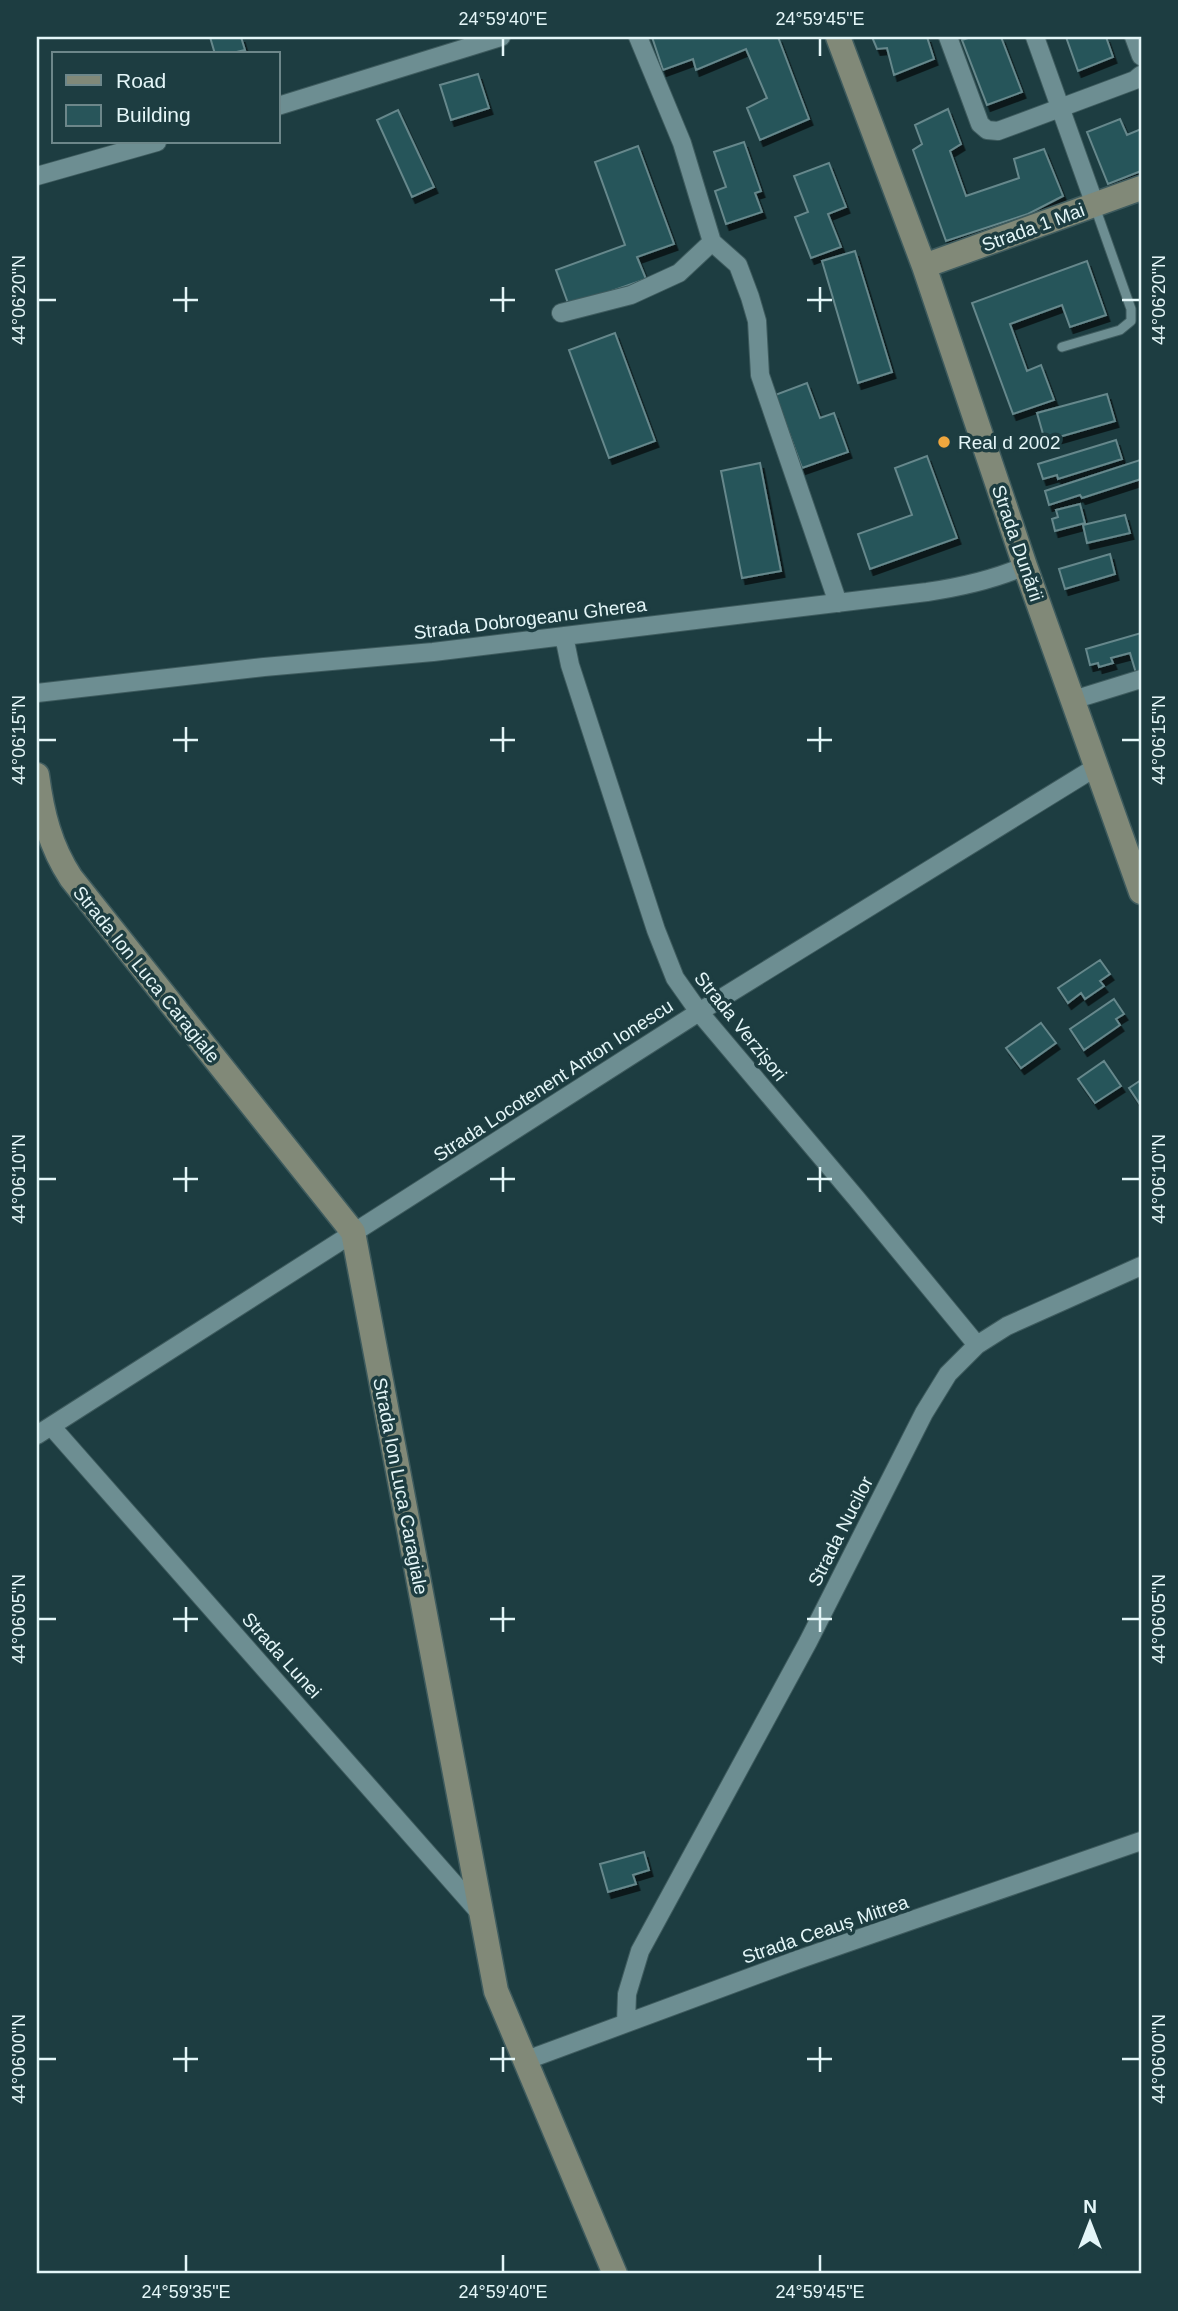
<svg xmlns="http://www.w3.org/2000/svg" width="1178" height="2311" font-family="Helvetica,sans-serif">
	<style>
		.building { fill: #28555a; stroke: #66888c; stroke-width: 2; filter: url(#shadow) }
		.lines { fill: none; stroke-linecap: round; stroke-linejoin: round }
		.lane-casing { stroke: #3e5b5e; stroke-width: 11 }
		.street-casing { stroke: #3e5b5e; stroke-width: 20 }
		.secondary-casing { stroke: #3e5b5e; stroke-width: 27 }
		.lane { stroke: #6d8e92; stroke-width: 9 }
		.street { stroke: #6d8e92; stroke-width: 18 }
		.secondary { stroke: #818978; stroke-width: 24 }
		.ticks { fill: none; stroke: #e4f6f8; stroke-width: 2.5 }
		.poi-dot { fill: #efa73e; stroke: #1d3d41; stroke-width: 2.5 }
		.labels { text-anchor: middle; stroke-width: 7; stroke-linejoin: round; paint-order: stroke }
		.street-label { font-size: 19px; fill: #e4f6f8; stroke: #1d3d41 }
		.poi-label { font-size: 19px; fill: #e4f6f8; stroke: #1d3d41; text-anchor: start }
		.neatline { fill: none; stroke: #e4f6f8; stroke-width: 2.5 }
		.ticks-label { font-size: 18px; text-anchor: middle; fill: #e4f6f8 }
	</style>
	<defs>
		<filter id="shadow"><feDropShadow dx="3.5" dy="6" stdDeviation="0" flood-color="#0009"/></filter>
	</defs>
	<rect width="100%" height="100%" fill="#1d3d41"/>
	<path class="building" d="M210,37H241L245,50L228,54H215Z
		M652,37H778L809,119L760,140L747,108L767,98L746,49L696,70L693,59L663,70Z
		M872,37H927L934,59L894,75L887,48L877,49Z
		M971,37H1001L1022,92L987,105L962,40Z
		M1066,37H1106L1113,57L1078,71Z
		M478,74L489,108L451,120L440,85Z
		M948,109L961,144L950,151L966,196L1019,178L1014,159L1044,149L1063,196L1028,214L946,241L913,150L922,144L915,125Z
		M398,110L434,187L412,197L377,120Z
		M1120,119L1127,135L1141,129V171L1108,184L1087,132Z
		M744,142L761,191L755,193L762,212L726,224L715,191L726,187L714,152Z
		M638,146L674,244L637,257L646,279L569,306L556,270L625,245L595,162Z
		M829,163L846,207L828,214L841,247L811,258L795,217L808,212L794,176Z
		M855,251L892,372L858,383L822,261Z
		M1087,261L1106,315L1070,327L1062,305L1010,324L1027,371L1041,365L1054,400L1013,414L972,303Z
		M615,333L655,441L609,458L569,350Z
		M807,383L820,418L834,413L848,452L802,468L775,395Z
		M1107,394L1115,421L1045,441L1037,413Z
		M1116,440L1122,459L1058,479L1057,475L1043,479L1038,464Z
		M927,456L957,538L870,569L858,534L912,515L895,468Z
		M1140,460L1141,479L1082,498L1080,495L1049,505L1045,491Z
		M760,463L781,571L742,578L721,471Z
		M1080,504L1085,523L1055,531L1052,519L1058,517L1056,510Z
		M1125,515L1130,533L1087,543L1083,525Z
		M1110,554L1115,574L1065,589L1059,569Z
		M1141,633V672L1136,673L1130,653L1111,658L1113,663L1099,667L1098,663L1090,665L1086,649Z
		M1100,960L1110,974L1100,981L1104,986L1085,999L1081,993L1068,1003L1058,988Z
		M1114,999L1124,1014L1116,1019L1120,1025L1084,1050L1070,1029Z
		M1041,1023L1056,1043L1021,1068L1006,1048Z
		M1104,1061L1121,1086L1095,1103L1078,1079Z
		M1141,1080V1106L1129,1088Z
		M644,1852L649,1870L633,1875L636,1884L608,1892L600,1864Z"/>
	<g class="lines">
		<g class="lane-casing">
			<path id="lane" d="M1062,347L1120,330L1131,321V309L1095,207"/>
		</g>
		<g class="street-casing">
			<path id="street" d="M638,37L682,143L712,242L738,265L750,297L757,321L760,375L838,603
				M948,37L980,124L987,130L998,131L1135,80L1141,75
				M1035,37L1095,205
				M1134,37L1141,56
				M278,106L501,37
				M37,176L157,142
				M561,313L631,295L679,273L712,242
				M564,636L570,665L656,930L675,978L699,1012L856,1198L977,1345
				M37,693L264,667L433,652L927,592C961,587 993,580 1025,566
				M1073,700L1141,679
				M51,1426L479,1912
				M37,1435L699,1012L1096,767
				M626,2023L627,1994L640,1951L808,1642L924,1413L948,1374L977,1345L1007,1326L1141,1266
				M524,2061L797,1960L1141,1841"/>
		</g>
		<g class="secondary-casing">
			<path id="secondary" d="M838,37L924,266L1025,566L1141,892
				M924,266L1141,188
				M37,775C42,813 50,846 71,878L353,1232L496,1991L615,2274"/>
		</g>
		<use href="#lane" class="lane"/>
		<use href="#street" class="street"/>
		<use href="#secondary" class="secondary"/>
	</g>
	<path class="ticks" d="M503,38V56M820,38V56M186,287V312M503,287V312M820,287V312M38,300H56M173,300H198M490,300H515M807,300H832M1122,300H1140M186,727V752M503,727V752M820,727V752M38,740H56M173,740H198M490,740H515M807,740H832M1122,740H1140M186,1167V1192M503,1167V1192M820,1167V1192M38,1179H56M173,1179H198M490,1179H515M807,1179H832M1122,1179H1140M186,1607V1632M503,1607V1632M820,1607V1632M38,1619H56M173,1619H198M490,1619H515M807,1619H832M1122,1619H1140M186,2047V2072M503,2047V2072M820,2047V2072M38,2059H56M173,2059H198M490,2059H515M807,2059H832M1122,2059H1140M186,2255V2272M503,2255V2272M820,2255V2272"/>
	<circle class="poi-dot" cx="944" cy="442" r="7"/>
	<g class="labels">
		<g class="street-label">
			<text transform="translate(1033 227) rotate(-20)" y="7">Strada 1 Mai</text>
			<text transform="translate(1018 543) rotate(71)" y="7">Strada Dunării</text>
			<text transform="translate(530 618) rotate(-7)" y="7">Strada Dobrogeanu Gherea</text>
			<text transform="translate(147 974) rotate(51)" y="7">Strada Ion Luca Caragiale</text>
			<text transform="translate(741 1026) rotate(51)" y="7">Strada Verzișori</text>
			<text transform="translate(553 1080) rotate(-33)" y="7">Strada Locotenent Anton Ionescu</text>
			<text transform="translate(401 1486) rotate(79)" y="7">Strada Ion Luca Caragiale</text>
			<text transform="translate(840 1531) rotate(-63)" y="7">Strada Nucilor</text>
			<text transform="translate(282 1655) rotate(48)" y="7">Strada Lunei</text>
			<text transform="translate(825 1929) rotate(-19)" y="7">Strada Ceauș Mitrea</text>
		</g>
		<g class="poi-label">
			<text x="958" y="449">Real d 2002</text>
		</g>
	</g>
	<rect width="1178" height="2311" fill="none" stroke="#1d3d41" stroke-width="77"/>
	<rect x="52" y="52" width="228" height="91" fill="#1d3d41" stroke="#6d878a" stroke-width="2"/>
	<rect x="66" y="75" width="35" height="10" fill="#818978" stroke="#6d878a" stroke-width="2"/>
	<text x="116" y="88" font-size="21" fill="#e4f6f8">Road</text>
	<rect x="66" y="105" width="35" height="21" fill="#28555a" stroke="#6d878a" stroke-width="2"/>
	<text x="116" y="122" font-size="21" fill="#e4f6f8">Building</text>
	<g transform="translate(1090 2223)" stroke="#1d3d41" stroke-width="5" paint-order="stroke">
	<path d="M0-5L12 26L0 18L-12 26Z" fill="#e4f6f8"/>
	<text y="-10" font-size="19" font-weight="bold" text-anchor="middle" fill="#e4f6f8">N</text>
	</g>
	<rect x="38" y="38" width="1102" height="2234" class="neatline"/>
	<g class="ticks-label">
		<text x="503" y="25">24°59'40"E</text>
		<text x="820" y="25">24°59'45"E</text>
		<text transform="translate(19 300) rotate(-90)" y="6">44°06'20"N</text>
		<text transform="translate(1159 300) rotate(-90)" y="6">44°06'20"N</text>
		<text transform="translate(19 740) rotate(-90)" y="6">44°06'15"N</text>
		<text transform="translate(1159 740) rotate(-90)" y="6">44°06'15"N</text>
		<text transform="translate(19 1179) rotate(-90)" y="6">44°06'10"N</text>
		<text transform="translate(1159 1179) rotate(-90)" y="6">44°06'10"N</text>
		<text transform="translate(19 1619) rotate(-90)" y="6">44°06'05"N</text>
		<text transform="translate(1159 1619) rotate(-90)" y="6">44°06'05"N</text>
		<text transform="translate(19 2059) rotate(-90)" y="6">44°06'00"N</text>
		<text transform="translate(1159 2059) rotate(-90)" y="6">44°06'00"N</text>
		<text x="186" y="2298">24°59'35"E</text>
		<text x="503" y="2298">24°59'40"E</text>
		<text x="820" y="2298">24°59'45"E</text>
	</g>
</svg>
